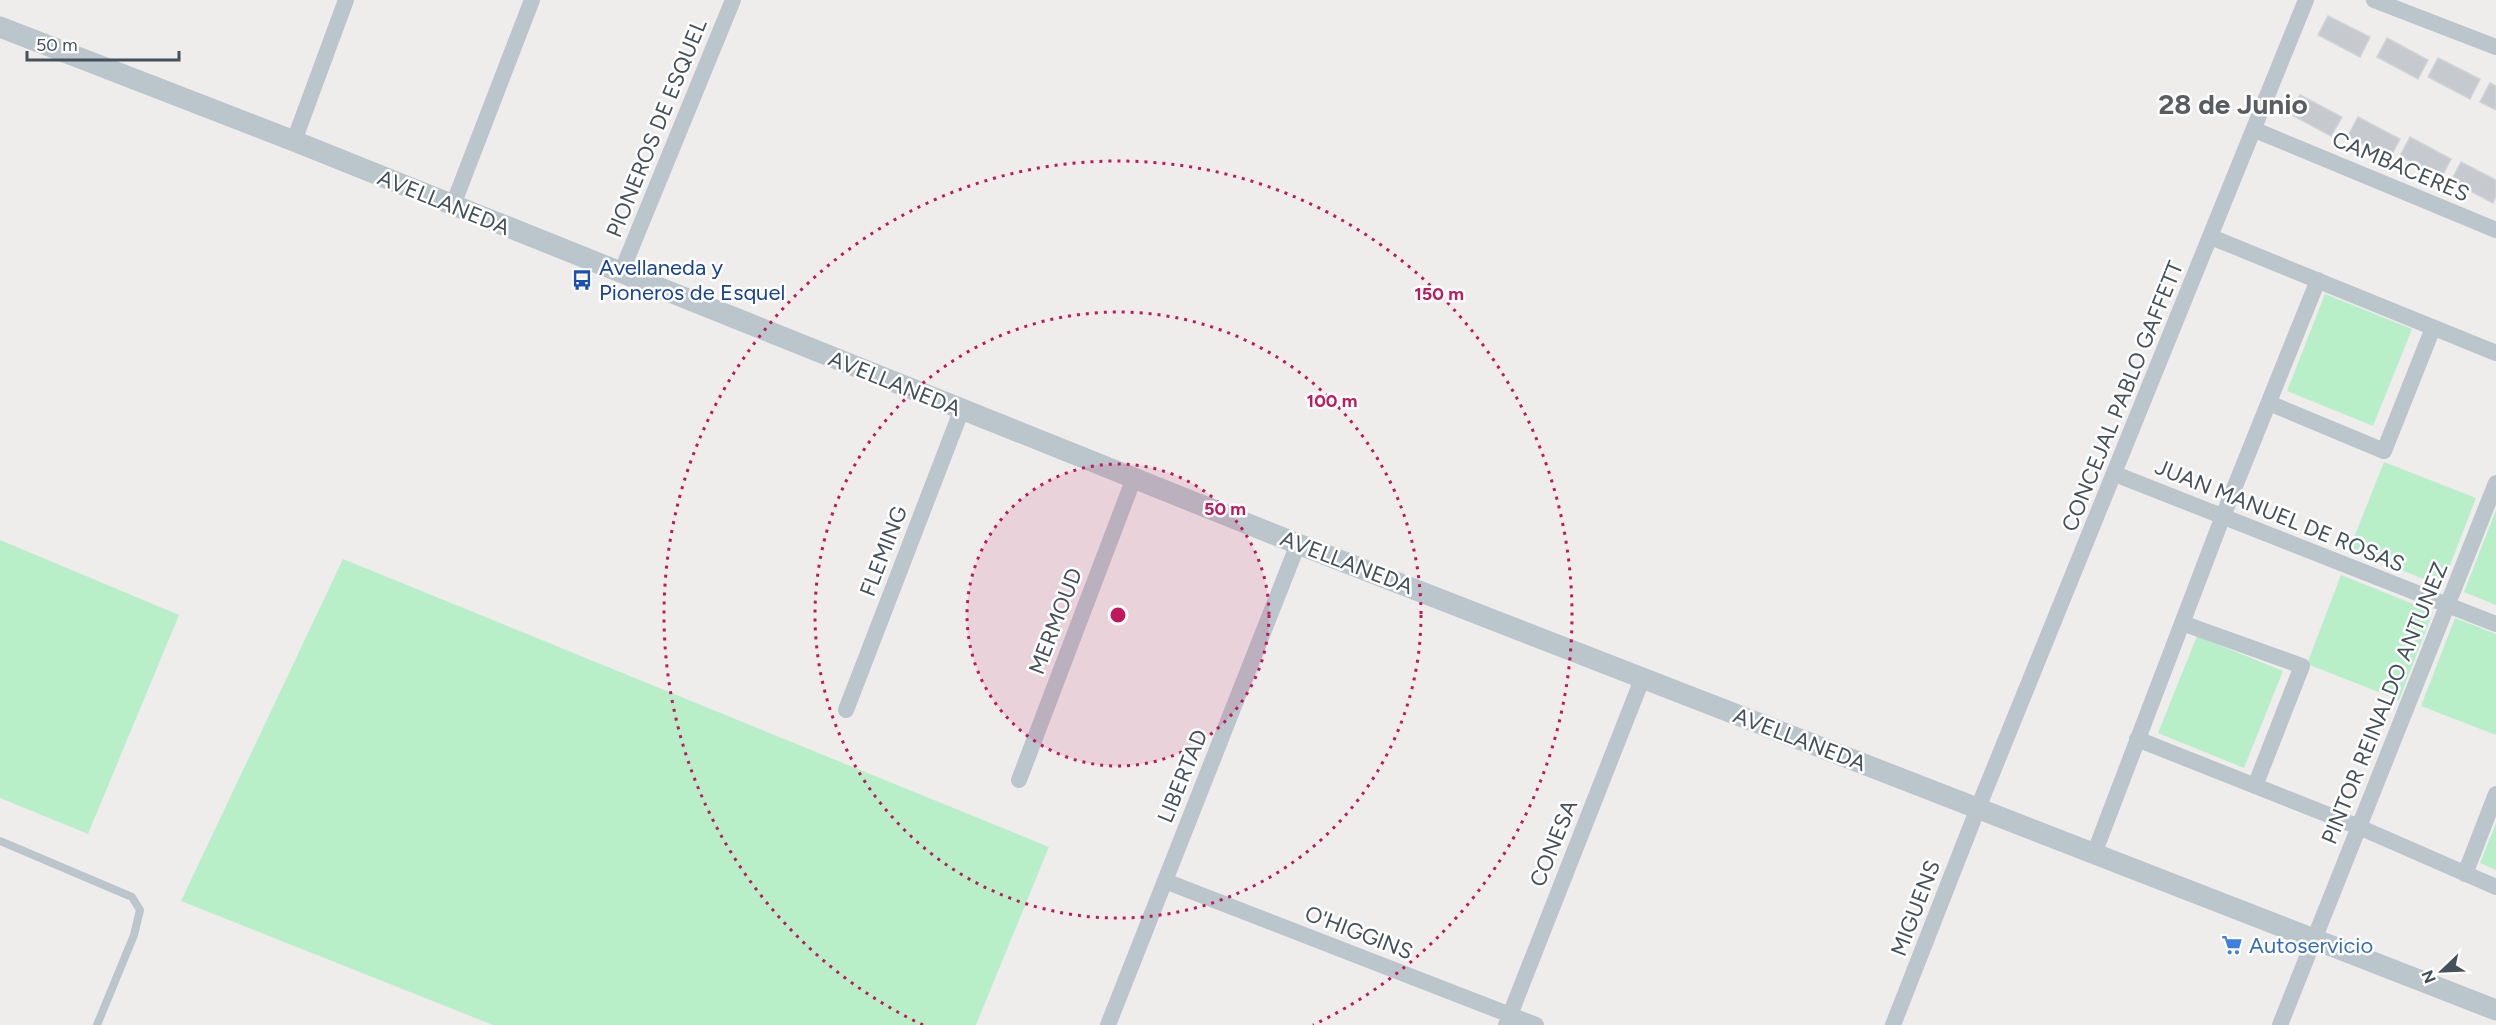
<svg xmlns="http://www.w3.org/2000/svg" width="2496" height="1025" font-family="Figtree,sans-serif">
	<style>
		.green { fill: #b8efc9 }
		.building { fill: #c6cacf; stroke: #d0d3d8; stroke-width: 1.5 }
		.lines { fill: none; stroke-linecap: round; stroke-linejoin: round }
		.service { stroke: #bac5cc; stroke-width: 8 }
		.minor { stroke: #bac5cc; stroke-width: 16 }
		.tertiary { stroke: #bac5cc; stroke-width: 21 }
		.ring { fill: none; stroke: #c2185b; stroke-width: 3; stroke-dasharray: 3 6 }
		.labels { text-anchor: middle; stroke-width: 5; stroke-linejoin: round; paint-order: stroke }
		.street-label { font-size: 22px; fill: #44515a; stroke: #fff }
		.transit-label { font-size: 22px; fill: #164399; stroke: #fff; text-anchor: start }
		.shop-label { font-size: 22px; fill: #366cbe; stroke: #fff; text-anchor: start }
		.district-label { font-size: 28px; font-weight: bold; fill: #595d61; stroke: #fff }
		.centre { fill: #c2185b; stroke: #fff; stroke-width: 3 }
		.ring-label { font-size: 18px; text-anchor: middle; font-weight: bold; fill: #c2185b; stroke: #fff; stroke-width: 5; stroke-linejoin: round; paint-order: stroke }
	</style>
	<rect width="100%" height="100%" fill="#efecec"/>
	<path class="green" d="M2325,294L2412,329L2373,426L2287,391Z
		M2384,462L2476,498L2442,586L2349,550Z
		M2496,510V605L2464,592Z
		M0,540L179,615L88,834L0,798Z
		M343,559L1049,847L976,1025H493L181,901Z
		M2341,575L2433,612L2399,700L2307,664Z
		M2455,618L2496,634V735L2421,706Z
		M2197,636L2283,671L2244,768L2158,733Z
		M2496,823V870L2480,863Z"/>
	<path class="building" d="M2328,16L2370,37L2360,57L2318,35Z
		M2387,38L2428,60L2418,79L2377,57Z
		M2438,58L2480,79L2470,99L2428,77Z
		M2490,83L2496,86V110L2480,102Z
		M2300,95L2342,117L2331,136L2290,114Z
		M2358,117L2400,139L2390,158L2348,136Z
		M2410,137L2451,159L2441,178L2400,156Z
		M2461,162L2496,180V196L2493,203L2451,181Z"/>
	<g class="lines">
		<path class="service" d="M0,841L132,897L140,910L134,935L97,1025"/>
		<path class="minor" d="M2374,0L2496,47
			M2255,130L2496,230
			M294,141L346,0
			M453,205L532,0
			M2211,237L2496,353
			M621,273L733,0
			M2269,403L2384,451L2433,328
			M2115,474L2496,624
			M2182,623L2302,666L2255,786
			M846,710L962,409
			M2137,739L2359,827L2496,887
			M1019,780L1134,478
			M2094,854L2223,516L2318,280
			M2465,874L2496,794
			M1165,881L1536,1025
			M1108,1025L1298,544
			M1506,1025L1643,677
			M1893,1025L1978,808L2306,0
			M2280,1025L2496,483"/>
		<path class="tertiary" d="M0,27L294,141L1298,544L2496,1010"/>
	</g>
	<circle cx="1118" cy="615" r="151" fill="#c2185b" fill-opacity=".12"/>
	<g class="ring">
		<circle cx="1118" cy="615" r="151"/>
		<circle cx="1118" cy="615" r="303"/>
		<path d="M923 1025A454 454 0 1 1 1313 1025"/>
	</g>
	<defs>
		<g id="bus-bare" transform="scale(1.62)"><path d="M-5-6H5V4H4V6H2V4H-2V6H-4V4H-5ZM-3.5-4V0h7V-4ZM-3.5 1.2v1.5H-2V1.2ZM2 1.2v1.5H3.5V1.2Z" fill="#1a4fb4" stroke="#fff" stroke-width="2.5" paint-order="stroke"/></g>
		<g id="supermarket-bare" transform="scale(1.62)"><path d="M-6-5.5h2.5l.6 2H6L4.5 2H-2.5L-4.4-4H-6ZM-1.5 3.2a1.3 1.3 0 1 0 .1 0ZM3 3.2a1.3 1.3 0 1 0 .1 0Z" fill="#3f7fe0" stroke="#fff" stroke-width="2.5" paint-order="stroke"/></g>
	</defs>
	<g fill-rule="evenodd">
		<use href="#bus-bare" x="582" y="280"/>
		<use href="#supermarket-bare" x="2232" y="945"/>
	</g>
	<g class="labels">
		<g class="street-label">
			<text transform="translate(656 128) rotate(-68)" y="8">PIONEROS DE ESQUEL</text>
			<text transform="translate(2401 166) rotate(23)" y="8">CAMBACERES</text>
			<text transform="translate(444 202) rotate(22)" y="8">AVELLANEDA</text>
			<text transform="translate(895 383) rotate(22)" y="8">AVELLANEDA</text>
			<text transform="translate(2122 396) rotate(-68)" y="8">CONCEJAL PABLO GAFFETT</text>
			<text transform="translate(2280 515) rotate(22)" y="8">JUAN MANUEL DE ROSAS</text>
			<text transform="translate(883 551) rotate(-69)" y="8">FLEMING</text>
			<text transform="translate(1347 562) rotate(21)" y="8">AVELLANEDA</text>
			<text transform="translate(1055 621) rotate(-69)" y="8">MERMOUD</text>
			<text transform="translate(2384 703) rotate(-68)" y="8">PINTOR REINALDO ANTUNEZ</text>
			<text transform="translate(1800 739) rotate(21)" y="8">AVELLANEDA</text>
			<text transform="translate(1182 776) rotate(-68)" y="8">LIBERTAD</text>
			<text transform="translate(1553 843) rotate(-68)" y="8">CONESA</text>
			<text transform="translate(1915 908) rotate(-69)" y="8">MIGUENS</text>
			<text transform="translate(1359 932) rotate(21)" y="8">O'HIGGINS</text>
		</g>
		<g class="transit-label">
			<text x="599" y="275">Avellaneda y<tspan x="599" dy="25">Pioneros de Esquel</tspan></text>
		</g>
		<g class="shop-label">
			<text x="2249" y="953">Autoservicio</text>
		</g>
		<g class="district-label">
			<text x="2233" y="114">28 de Junio</text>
		</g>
	</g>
	<circle cx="1118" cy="615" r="9" class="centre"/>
	<g class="ring-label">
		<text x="1439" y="300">150 m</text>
		<text x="1332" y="407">100 m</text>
		<text x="1225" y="515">50 m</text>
	</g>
	<g transform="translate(2442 971) rotate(247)" stroke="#ffffff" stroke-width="4.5" paint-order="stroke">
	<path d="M0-4.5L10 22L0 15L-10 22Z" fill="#44515a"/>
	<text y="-9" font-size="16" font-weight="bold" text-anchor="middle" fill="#44515a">N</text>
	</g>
	<path d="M27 51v9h152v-9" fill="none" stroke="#44515a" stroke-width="3"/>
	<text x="36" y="51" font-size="18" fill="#44515a" stroke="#ffffff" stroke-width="4.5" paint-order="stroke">50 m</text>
</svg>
